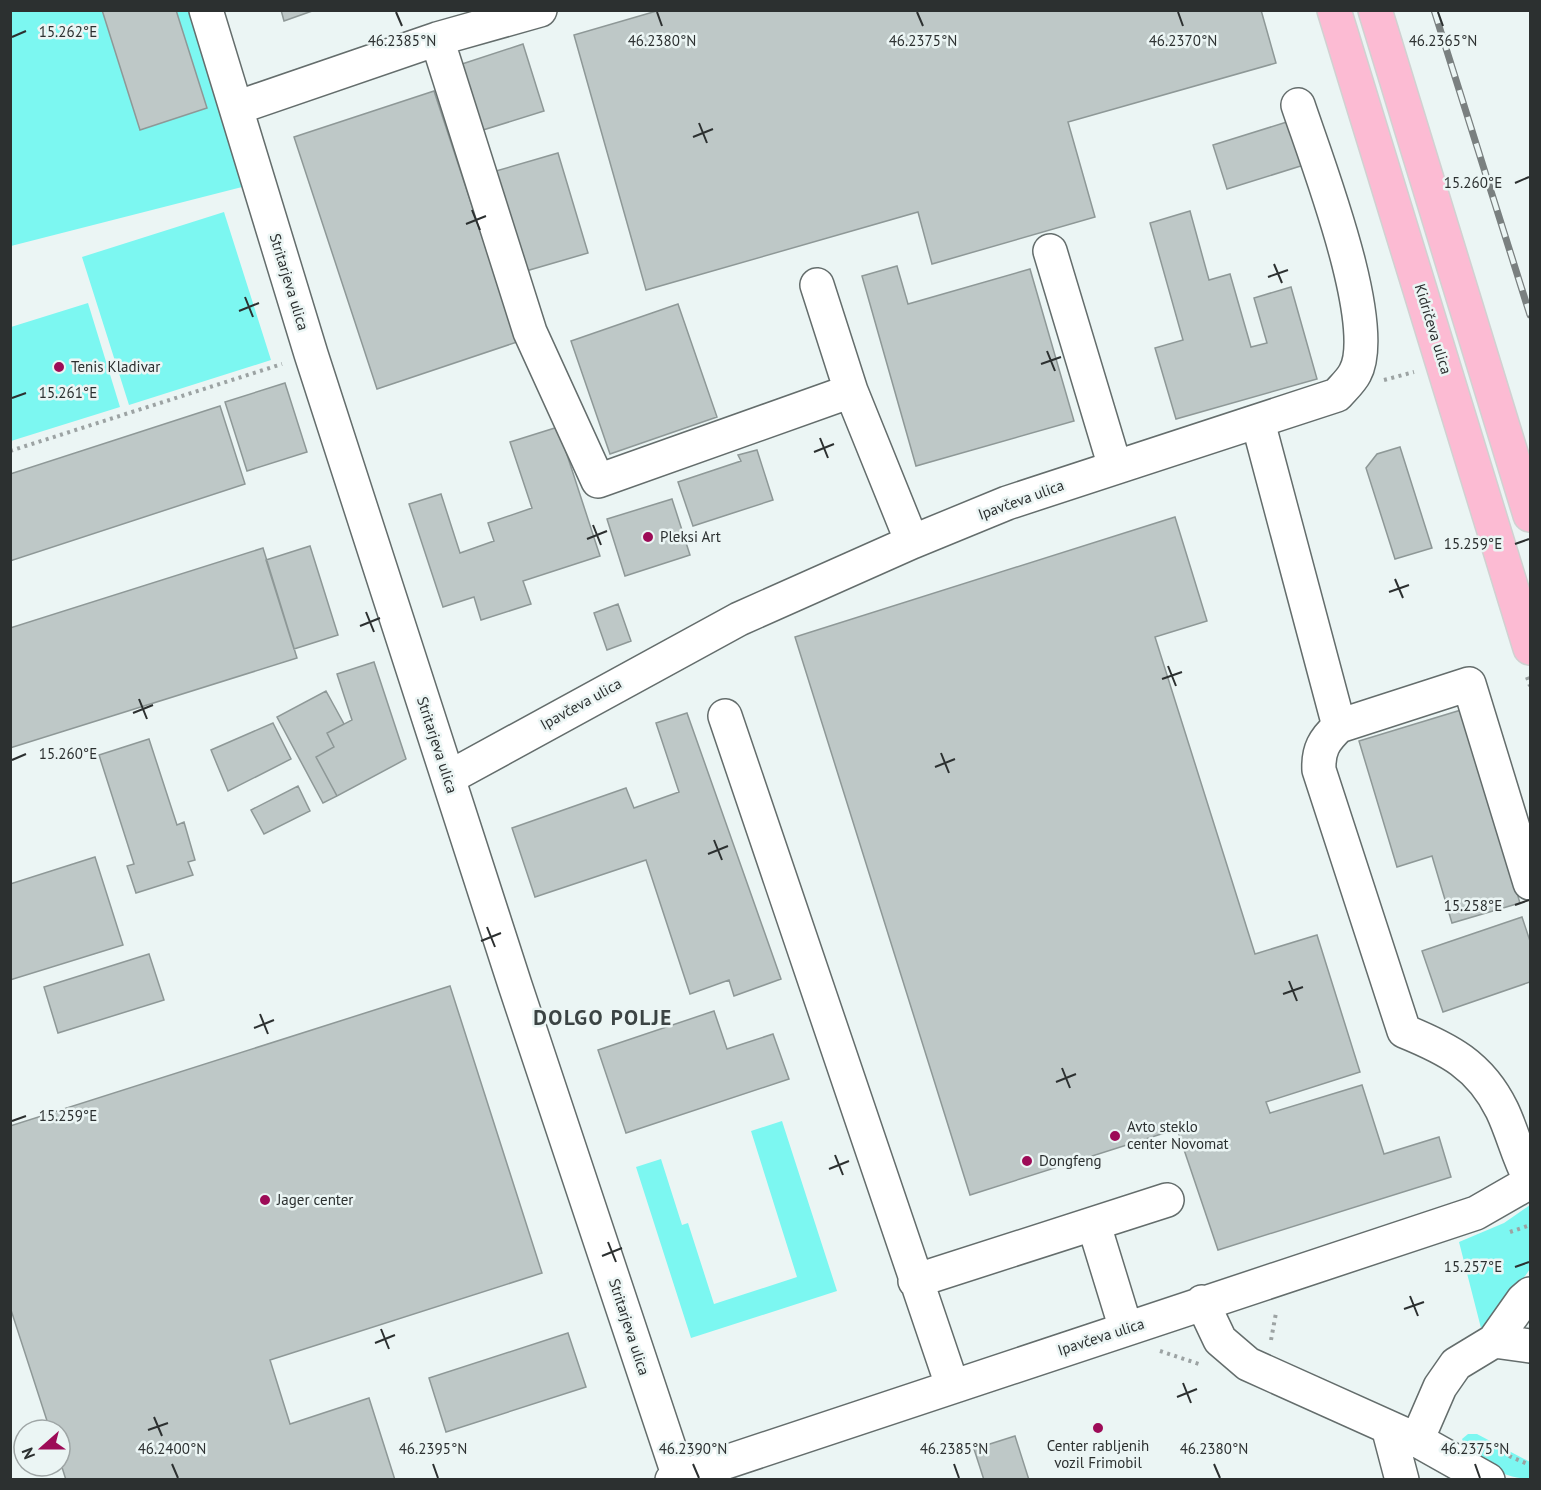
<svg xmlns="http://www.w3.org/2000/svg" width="1541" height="1490" font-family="'PT Sans',sans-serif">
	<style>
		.green { fill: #7cf7f1 }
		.building { fill: #bec8c7; stroke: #8e9897; stroke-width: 1.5 }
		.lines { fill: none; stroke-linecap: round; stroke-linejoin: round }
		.minor-casing { stroke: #646d6c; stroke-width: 36 }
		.major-casing { stroke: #d1d1d1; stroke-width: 36 }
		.path { stroke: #9ca3a3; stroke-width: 4; stroke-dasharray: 3 4.5; stroke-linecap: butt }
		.minor { stroke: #fff; stroke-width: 33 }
		.major { stroke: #fcbbd3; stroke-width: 33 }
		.rail-casing { stroke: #7a8080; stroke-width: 7 }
		.rail { stroke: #ebf5f4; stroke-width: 4.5; stroke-dasharray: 14; stroke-linecap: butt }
		.ticks { fill: none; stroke: #2c3030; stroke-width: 2 }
		.poi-dot { fill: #9d0b57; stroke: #ebf5f4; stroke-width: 2 }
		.labels { text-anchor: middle; stroke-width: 5; stroke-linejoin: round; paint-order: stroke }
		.street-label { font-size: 15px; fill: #2c3030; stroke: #ebf5f4 }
		.poi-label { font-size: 15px; fill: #2c3030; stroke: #ebf5f4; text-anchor: start }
		.district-label { font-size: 21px; font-weight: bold; letter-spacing: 1.5px; fill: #3b4343; stroke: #ebf5f4 }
		.ticks-label { font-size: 15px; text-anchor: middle; fill: #2c3030; stroke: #ebf5f4; stroke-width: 5; stroke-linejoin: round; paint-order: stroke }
	</style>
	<rect width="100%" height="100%" fill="#ebf5f4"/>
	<path class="green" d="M10,11H192L246,186L11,246Z
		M224,212L271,360L129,405L82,257Z
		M88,303L120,407L11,441V327Z
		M782,1121L837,1291L691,1338L636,1167L661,1159L682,1225L688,1223L714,1304L797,1277L751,1131Z
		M1530,1205V1269L1495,1318L1481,1328L1459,1242L1504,1223Z
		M1468,1434H1477L1530,1462V1479C1507,1479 1471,1463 1462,1439Z"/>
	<path class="building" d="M102,10H176L207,108L140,130Z
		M281,10H315L284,21Z
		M660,10H1261L1276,63L1068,122L1095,217L932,264L918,212L646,290L574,35Z
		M523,44L544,111L483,130L462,64Z
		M434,91L517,342L377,389L294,137Z
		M1290,121L1304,165L1227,189L1213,145Z
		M558,153L588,253L526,271L496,171Z
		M1190,211L1209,280L1230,274L1251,347L1267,343L1254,298L1291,287L1317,379L1176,419L1155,348L1183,340L1150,223Z
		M897,266L908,304L1030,269L1074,421L916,466L862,276Z
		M678,304L717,417L610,454L571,341Z
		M285,383L307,452L247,471L225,402Z
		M220,406L245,484L10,561V474Z
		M558,427L600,556L523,581L531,604L481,620L474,597L443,607L409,504L441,494L460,553L494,541L488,523L532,508L510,442Z
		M1400,447L1432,548L1395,559L1366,468L1377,454Z
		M757,450L773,500L693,526L678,482L741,461L738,455Z
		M672,499L690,555L625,576L607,519Z
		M1175,517L1207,621L1155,637L1255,954L1317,935L1360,1072L1266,1102L1270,1113L1362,1085L1384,1154L1439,1137L1451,1177L1218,1250L1177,1129L970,1195L795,637Z
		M310,546L338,635L294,649L266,560Z
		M263,548L297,658L10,748V628Z
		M618,604L631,641L607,650L594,613Z
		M374,662L406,759L337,796L316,757L334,747L327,733L352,720L337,674Z
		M326,691L344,724L327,733L334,747L316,757L337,796L323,803L277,717Z
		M1461,710L1520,903L1452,923L1432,856L1397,867L1359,741Z
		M687,713L781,979L734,996L729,980L690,994L646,860L535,897L512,828L626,788L634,808L679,792L656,723Z
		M273,723L291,759L228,791L211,750Z
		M149,739L177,825L184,822L195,860L188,862L193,875L136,893L127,866L134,864L99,755Z
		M298,786L310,811L264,834L251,810Z
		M95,857L123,945L10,980V884Z
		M1522,917L1530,941V982L1443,1012L1422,951Z
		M149,954L164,1000L58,1033L44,987Z
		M450,986L542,1273L270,1360L290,1424L369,1398L395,1480H66L60,1461V1430H50L10,1307V1126Z
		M714,1011L727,1049L773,1034L789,1079L626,1133L598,1050Z
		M568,1333L586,1387L446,1432L429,1378Z
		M1015,1436L1029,1480H984L974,1449Z"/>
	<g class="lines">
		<g class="minor-casing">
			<path id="minor" d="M206,10L311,354L515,985L679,1477
				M437,39L530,332L598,481L851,391
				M236,108L437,39L540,10
				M1050,251L1115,467
				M817,285L851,391L912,542
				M1258,422L1339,726C1324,740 1318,750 1319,770L1404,1031C1448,1049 1480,1065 1502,1110C1513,1133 1518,1157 1530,1179
				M725,716L952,1385
				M1339,726L1469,684L1530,883
				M448,778L739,619L912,542L1007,503L1337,395C1343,388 1351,381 1355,373C1381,326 1316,159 1298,105
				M1094,1225L1126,1329
				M915,1281L1167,1200
				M1202,1302L1220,1340L1248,1364L1417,1440L1488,1480
				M1494,1341L1530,1346
				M1388,1427L1402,1480
				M1417,1440L1440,1387L1456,1364L1494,1341L1523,1300L1530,1294
				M672,1480L1476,1213L1530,1182"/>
		</g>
		<g class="major-casing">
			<path id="major" d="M1334,10L1530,648
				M1375,10L1530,515"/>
		</g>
		<path class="path" d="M1384,380L1414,372
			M10,451L282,364
			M1527,677L1530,686
			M1510,1232L1530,1225
			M1271,1340L1276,1313
			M1160,1351L1199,1364
			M1509,1456L1530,1465"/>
		<use href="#minor" class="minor"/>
		<use href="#major" class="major"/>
		<g class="rail-casing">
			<path id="rail" d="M1434,10L1530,315"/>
		</g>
		<use href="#rail" class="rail"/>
	</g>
	<path class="ticks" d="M396,12L402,26M657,12L662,26M917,12L923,26M1178,12L1183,26M1438,12L1443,26M12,37L26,31M699,123L707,143M693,137L713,129M1515,183L1529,177M472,210L480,230M466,224L486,216M1274,264L1282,283M1268,277L1288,270M245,297L253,317M239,311L259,303M1047,351L1055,371M1041,364L1061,357M12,398L26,393M820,438L828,458M814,452L834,444M593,525L601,545M587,539L607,531M1515,544L1529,539M1395,579L1403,598M1389,592L1409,585M366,612L374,632M360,626L380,618M1168,666L1176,686M1162,679L1182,672M139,699L147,719M133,713L153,705M941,753L949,773M12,760L26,754M935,767L955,759M714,840L722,860M708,854L728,846M1515,905L1529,900M487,927L495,947M481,941L501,933M1289,981L1297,1001M1283,994L1303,987M260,1014L268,1034M254,1028L274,1020M1062,1068L1070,1088M1056,1082L1076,1074M12,1121L26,1116M835,1155L843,1175M829,1169L849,1161M608,1242L616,1262M602,1256L622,1248M1515,1267L1529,1262M1410,1296L1418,1316M1404,1309L1424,1302M381,1329L389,1349M375,1343L395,1335M1183,1383L1191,1403M1177,1397L1197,1389M154,1417L162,1436M148,1430L168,1423M172,1464L178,1478M433,1464L438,1478M693,1464L699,1478M954,1464L959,1478M1214,1464L1220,1478M1475,1464L1480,1478"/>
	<g class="poi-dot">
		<circle cx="59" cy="367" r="6"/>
		<circle cx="648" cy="537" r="6"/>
		<circle cx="1115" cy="1136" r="6"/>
		<circle cx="1027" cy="1161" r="6"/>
		<circle cx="265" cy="1200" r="6"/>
		<circle cx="1098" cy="1428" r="6"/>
	</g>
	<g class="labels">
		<g class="street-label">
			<text transform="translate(289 282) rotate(73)" y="5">Stritarjeva ulica</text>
			<text transform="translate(1433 329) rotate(73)" y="5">Kidričeva ulica</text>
			<text transform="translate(1021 500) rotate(-20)" y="5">Ipavčeva ulica</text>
			<text transform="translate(581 704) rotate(-29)" y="5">Ipavčeva ulica</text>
			<text transform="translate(437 745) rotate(72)" y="5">Stritarjeva ulica</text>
			<text transform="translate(629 1327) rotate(72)" y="5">Stritarjeva ulica</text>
			<text transform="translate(1101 1337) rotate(-18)" y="5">Ipavčeva ulica</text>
		</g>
		<g class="poi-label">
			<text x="71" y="372">Tenis Kladivar</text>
			<text x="660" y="542">Pleksi Art</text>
			<text x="1127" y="1132">Avto steklo<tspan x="1127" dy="17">center Novomat</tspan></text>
			<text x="1039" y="1166">Dongfeng</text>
			<text x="277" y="1205">Jager center</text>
			<text x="1098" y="1451" text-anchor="middle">Center rabljenih<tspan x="1098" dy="17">vozil Frimobil</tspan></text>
		</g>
		<g class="district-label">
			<text x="603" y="1025">DOLGO POLJE</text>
		</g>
	</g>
	<g class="ticks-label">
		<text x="68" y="37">15.262°E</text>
		<text x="402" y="46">46.2385°N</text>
		<text x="662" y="46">46.2380°N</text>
		<text x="923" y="46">46.2375°N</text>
		<text x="1183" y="46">46.2370°N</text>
		<text x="1443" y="46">46.2365°N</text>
		<text x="1473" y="188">15.260°E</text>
		<text x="68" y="398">15.261°E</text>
		<text x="1473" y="549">15.259°E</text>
		<text x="68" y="759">15.260°E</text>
		<text x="1473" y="911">15.258°E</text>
		<text x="68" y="1121">15.259°E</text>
		<text x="1473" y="1272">15.257°E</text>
		<text x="172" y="1454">46.2400°N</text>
		<text x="433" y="1454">46.2395°N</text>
		<text x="693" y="1454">46.2390°N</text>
		<text x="954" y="1454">46.2385°N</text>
		<text x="1214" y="1454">46.2380°N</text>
		<text x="1475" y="1454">46.2375°N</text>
	</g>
	<rect width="1541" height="1490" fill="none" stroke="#2c3030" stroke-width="24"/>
	<g transform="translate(42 1448) rotate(249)"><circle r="28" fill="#ebf5f4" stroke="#9fa6a6" stroke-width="1.5"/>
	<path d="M0-4.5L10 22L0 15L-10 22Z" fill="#9d0b57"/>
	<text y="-9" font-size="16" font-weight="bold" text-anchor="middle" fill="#2c3030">N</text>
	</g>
</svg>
